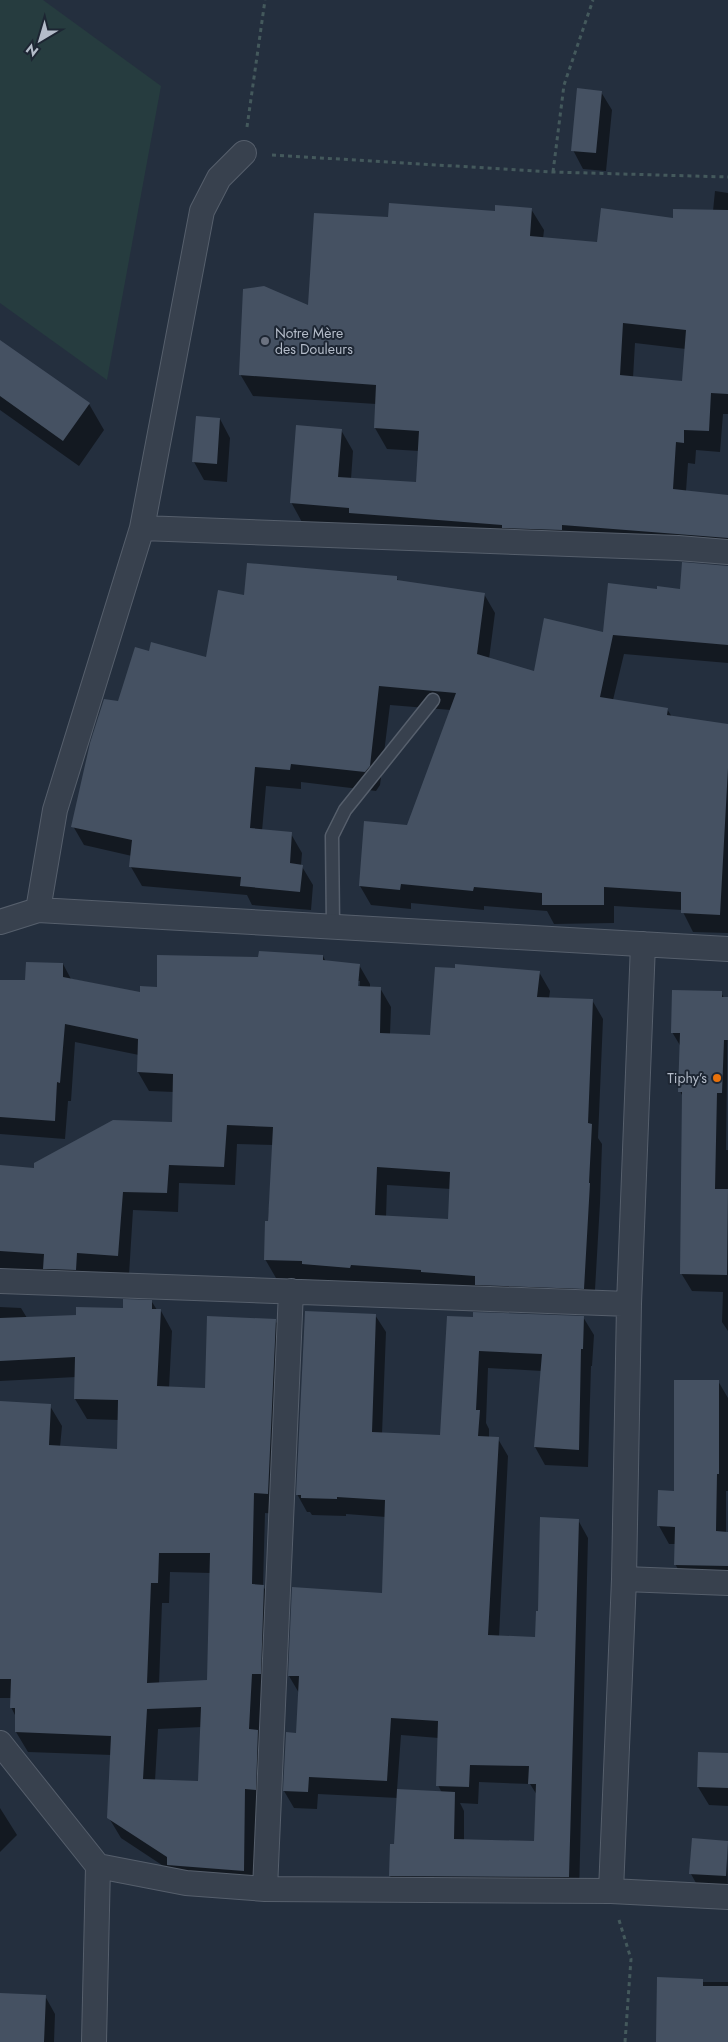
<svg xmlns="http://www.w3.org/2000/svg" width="728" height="2042" font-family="Jost,sans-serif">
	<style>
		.green { fill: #263c3f }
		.shadow { fill: #0007; fill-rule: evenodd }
		.building { fill: #455162; fill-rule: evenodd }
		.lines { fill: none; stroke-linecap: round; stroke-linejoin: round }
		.lane-casing { stroke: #565f6c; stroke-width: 15 }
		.street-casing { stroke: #565f6c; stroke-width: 26 }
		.path { stroke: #44595c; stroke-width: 3; stroke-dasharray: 4 4; stroke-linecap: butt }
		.lane { stroke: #38414e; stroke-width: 12 }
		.street { stroke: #38414e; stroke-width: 24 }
		.worship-dot { fill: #6b7280; stroke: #1d2633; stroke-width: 2 }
		.food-dot { fill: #e8710a; stroke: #1d2633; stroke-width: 2 }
		.labels { text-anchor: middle; stroke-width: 4; stroke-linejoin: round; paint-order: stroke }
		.poi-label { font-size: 14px; fill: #b4bcc9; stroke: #1d2633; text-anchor: start }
	</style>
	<rect width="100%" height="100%" fill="#242f3e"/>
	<path class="green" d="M0,0H43L161,86L107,380L0,303Z"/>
	<path class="shadow" d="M601,92L612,110L606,171L583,169L573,150Z
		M715,191L728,193V414H723L720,452L696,450L695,464L688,463L686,491L728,496V558L303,524L291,502L341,430L353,451L351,479L417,483L419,451L387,449L375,428L376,404L253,396L240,374L309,307L389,218L531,209L544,230L543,239L598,243L674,219L713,211ZM635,343L686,349L684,382L633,378Z
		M0,342L89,404L104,430L79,466L0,410Z
		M220,419L230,438L227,482L204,480L194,462Z
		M728,567V663L624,654L613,700L667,709L672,717L728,725V933L693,932L682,910L614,906V923L554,924L547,911L484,906V910L411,903V909L371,905L360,886L408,827L451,710L390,705L380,785L376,791L301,782V789L266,786L262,831L291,834L302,853L301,865L313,885L311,910L252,905L247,895L142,886L131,867L132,856L84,845L73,826L119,703L150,652L207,659L245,596L396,577L399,582L484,594L495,613L489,659L535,672L604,633L658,590H681Z
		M323,956L326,962L359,965L370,984V988H380L391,1007L390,1034L431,1036L539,972L550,991L549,998L592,1000L603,1019L598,1138L602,1144L600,1203L594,1307L314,1283L313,1280L276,1278L265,1259L274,1145L237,1144L235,1185L179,1183L178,1212L133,1210L129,1275L88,1272L87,1288L46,1272L0,1269V1167L35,1169L173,1124L174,1092L149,1091L138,1072L139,1055L75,1042L71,1101H68L65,1139L0,1134V981L26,982L63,964L71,979L141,993L260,959ZM357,981H360L359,992ZM387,1185L451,1189L449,1220L386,1217Z
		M721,992L724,998H728L726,1150H728V1331L722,1322L723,1292L692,1291L681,1273L683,1097L680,1091L681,1047L672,1032Z
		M152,1302L157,1310L161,1311L172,1331L169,1388L206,1389L275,1320L287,1340L279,1514L265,1513L263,1586L275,1606L267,1809H256L255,1891L171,1871L121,1838L109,1818L112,1755L28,1752L16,1732V1717L11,1707V1698H0V1403L50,1406L62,1426L60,1447L118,1451L119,1420L87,1419L75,1399L76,1377L0,1381V1307L21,1308L27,1318L77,1316L124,1309ZM170,1572L211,1573L208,1681L159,1684L162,1603H169ZM202,1727L200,1782L155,1781L158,1729Z
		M375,1315L386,1332L382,1434L442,1436L448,1317H583L594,1335L592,1366H591L588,1467L545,1465L535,1447L542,1371L488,1368L486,1423L489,1429V1438L498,1439L508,1456L499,1637L537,1638L539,1612L578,1520L588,1538L579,1894L400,1893L390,1876L395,1846L398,1798L318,1794L317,1809L294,1808L284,1791L297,1734L299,1693L289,1676L383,1594L386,1517L346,1514V1516L312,1515L310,1512H307L297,1494ZM401,1735L439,1738L438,1785L442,1793L397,1790ZM479,1782L530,1784L537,1795L535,1842L464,1840V1811L460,1803L478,1804Z
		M718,1381L728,1398V1491H726V1533H728V1583L686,1582L675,1564L676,1544H669L659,1526L675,1492Z
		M700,1754L728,1755V1806L709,1805L698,1787Z
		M0,1808L17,1835L0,1852Z
		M727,1842L728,1894L701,1892L691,1874Z
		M702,1980L703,1982H728V2042H657Z
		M0,1994L45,1996L55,2014L54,2042H0Z"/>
	<path class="building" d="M577,88L602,91L596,153L571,151Z
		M389,203L495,211V205L532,208L530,236L597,242L601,208L673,218V209L728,210V394L711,393L709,431L684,430V443L676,442L673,489L728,495V538L562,525V530L502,528V525L349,513V508L290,503L296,425L342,429L338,477L416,482L419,431L374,428L376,385L239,375L243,289L264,286L308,305L314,213L388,217ZM623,323L686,330L682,381L620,375Z
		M0,340L90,403L63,441L0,396Z
		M196,416L220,418L217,464L192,462Z
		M682,562L728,566V645L613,635L600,697L668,708L667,715L728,724V768L720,915L681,913V892L604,887V905H542V893L474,887L473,891L401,884L400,890L359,886L364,821L407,825L456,693L379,686L370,766L365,772L291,764L290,770L255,767L250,828L292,832L290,863L303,865L300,892L240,886L241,877L129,867L132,840L71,827L90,743L104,699L118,701L135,647L149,651L151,642L206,657L218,590L244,595L247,563L397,576V580L485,593L477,654L534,671L544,618L603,632L608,583L657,589V586L680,589Z
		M259,951L323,955V960L360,964L358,986L381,987L380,1033L430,1035L435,967L455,968V964L540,971L537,997L593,999L588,1123L592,1124L589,1183H590L584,1289L475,1285V1276L421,1272V1270L351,1265L350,1268L302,1264V1261L264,1260L265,1221H268L273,1127L227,1125L224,1167L169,1165L167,1193L123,1192L118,1256L77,1253L76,1270L48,1269H43L44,1254L0,1251V1165L34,1168V1163L113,1120L172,1122L173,1074L137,1072L138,1039L65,1024L60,1083L57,1082L55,1121L0,1117V980H25L26,962L63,963V977L140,992V986L157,987V955L258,957ZM377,1167L450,1172L448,1219L375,1215Z
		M672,990L722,991V997H728V1040H724L722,1093H717L715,1189H728L727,1275L680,1274L682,1092H678L680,1033H671Z
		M123,1299L152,1300V1309H161L157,1386L205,1388L207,1316L276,1319L268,1494L254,1493L252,1584L264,1585L261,1674H252L249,1729L258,1730L256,1790L245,1789L244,1871L167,1865V1857L107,1818L111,1736L15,1732V1708H10L11,1679H0V1401L51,1404L49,1445L117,1449L118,1400L74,1399L75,1357L0,1361V1318L76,1315V1307L123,1308ZM159,1553H210L207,1680L147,1683L151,1583H158ZM201,1707L198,1781L143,1779L147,1709Z
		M305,1311L376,1314L372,1432L440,1435L447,1316L473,1317V1312L584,1316L583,1349H581L579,1450L534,1447L542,1354L479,1351L476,1410H480L478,1436L499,1437L488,1635L535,1637L536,1611H538L540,1517L579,1519L569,1877L389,1876L390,1844H394L397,1789L455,1792L454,1839L534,1841L536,1784H528L529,1766L470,1765L469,1787L436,1786L438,1721L391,1718L387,1781L309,1777L308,1792L283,1791L286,1732L296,1733L299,1676H288L292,1587L382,1593L385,1500L337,1497V1499L301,1498V1495H296Z
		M674,1380H719V1474H717L716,1531L728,1532V1566L674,1565L675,1527L657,1526L658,1490L674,1491Z
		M698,1752L728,1753V1788L697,1787Z
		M692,1838L728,1841L726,1876L689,1874Z
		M657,1977L703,1979V1986H728V2042H656Z
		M0,1993L46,1995L44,2042H0Z"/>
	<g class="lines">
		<g class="lane-casing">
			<path id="lane" d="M333,926L332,836L345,810L433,700"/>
		</g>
		<g class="street-casing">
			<path id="street" d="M142,528L678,548L728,552
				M38,910L55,810L142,528L202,211L219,178L244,153
				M0,922L38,910L728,949
				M0,1281L629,1304
				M624,1579L728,1583
				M0,1743L98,1866L94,2042
				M98,1866L186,1883L265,1889L611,1891L728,1897
				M265,1889L291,1291
				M611,1891L624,1579L629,1304L643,944"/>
		</g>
		<path class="path" d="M247,127L265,0
			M272,155L553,172L728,177
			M553,172L564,85L593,0
			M619,1920L631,1959L625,2042"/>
		<use href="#lane" class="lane"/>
		<use href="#street" class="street"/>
	</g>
	<circle class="worship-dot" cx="265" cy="341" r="5"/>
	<circle class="food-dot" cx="717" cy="1078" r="5"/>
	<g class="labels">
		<g class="poi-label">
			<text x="275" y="338">Notre Mère<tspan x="275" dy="16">des Douleurs</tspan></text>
			<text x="707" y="1083" text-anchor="end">Tiphy’s</text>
		</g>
	</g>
	<g transform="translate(40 40) rotate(218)" stroke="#1d2633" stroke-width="4" paint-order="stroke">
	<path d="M0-4L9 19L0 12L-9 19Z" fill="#b4bcc9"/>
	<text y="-8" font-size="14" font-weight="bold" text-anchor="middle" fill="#b4bcc9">N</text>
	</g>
</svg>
